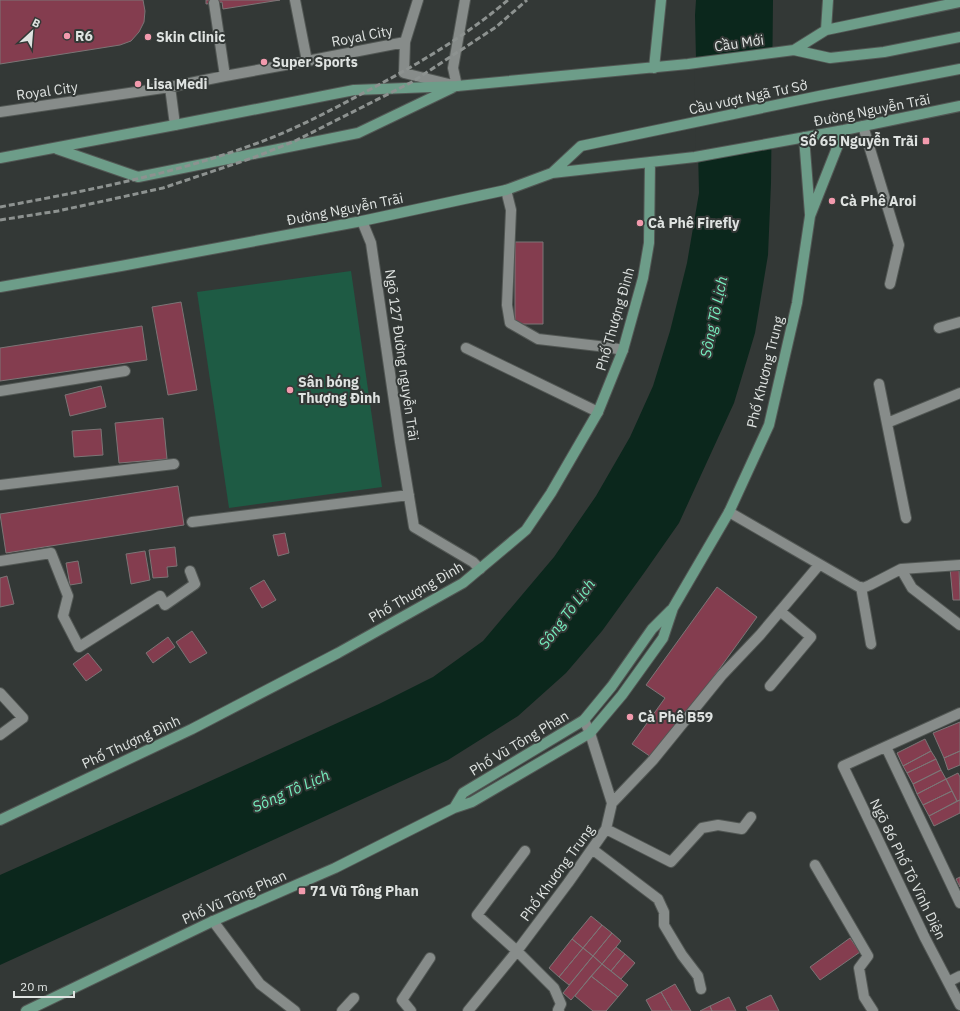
<svg xmlns="http://www.w3.org/2000/svg" width="960" height="1011" font-family="'IBM Plex Sans',sans-serif">
	<style>
		.green { fill: #1e5b44 }
		.water { fill: #0b271c }
		.pier { fill: #333836 }
		.building { fill: #843d4f; stroke: #7c7576 }
		.lines { fill: none; stroke-linecap: round; stroke-linejoin: round }
		.minor-casing { stroke: #525754; stroke-width: 12 }
		.major-casing { stroke: #525754; stroke-width: 12 }
		.minor { stroke: #878c8a; stroke-width: 10 }
		.major { stroke: #6d9d89; stroke-width: 10 }
		.rail { stroke: #8d9290; stroke-width: 3; stroke-dasharray: 6 3; stroke-linecap: butt }
		.poi-dot { fill: #f29aad; stroke: #333836; stroke-width: 1.5 }
		.labels { text-anchor: middle; stroke-width: 4; stroke-linejoin: round; paint-order: stroke }
		.poi-label { font-size: 14px; font-weight: bold; fill: #dfe3e1; stroke: #333836; text-anchor: start }
		.street-label { font-size: 14px; fill: #dfe3e1; stroke: #333836 }
		.water-label { font-size: 15px; font-style: italic; fill: #76eebe; stroke: #333836 }
	</style>
	<rect width="100%" height="100%" fill="#333836"/>
	<path class="green" d="M351,271L382,487L229,508L197,292Z"/>
	<path class="water" d="M696,0H773L771,183L768,255L755,333L734,403L679,523L644,573L602,631L566,673L518,716L448,760L0,965V875L195,788L379,704L433,677L483,641L554,557L596,496L630,437L653,386L670,331L687,263L699,193L695,15Z"/>
	<path class="pier" d="M774,53V142L696,156L694,64Z"/>
	<path class="building" d="M0,0H143L145,11L144,22L139,32L131,41L120,45L0,64Z
		M206,0H280L223,9L222,2L206,4Z
		M515,242H543V324H515Z
		M181,302L197,390L168,395L152,307Z
		M142,326L147,360L0,381V348Z
		M101,386L106,407L70,416L65,395Z
		M163,418L167,459L119,463L115,423Z
		M101,429L103,455L74,457L72,431Z
		M178,486L184,525L6,553L0,514Z
		M285,533L289,553L278,556L273,535Z
		M175,547L177,566L167,567L168,577L153,578L149,550Z
		M145,551L150,580L131,584L126,554Z
		M78,561L82,583L70,585L66,563Z
		M959,567L960,600H953L950,568Z
		M7,576L14,604L0,607V578Z
		M264,580L276,600L262,608L250,588Z
		M717,587L757,617L654,759L632,744L665,698L646,685Z
		M192,631L207,653L190,663L176,642Z
		M168,637L175,647L153,663L146,653Z
		M88,653L102,670L86,681L73,664Z
		M960,722V751L944,758L933,733Z
		M925,739L931,751L903,766L897,753Z
		M931,751L936,759L907,773L903,766Z
		M960,751V765L948,770L944,758Z
		M936,759L941,770L913,784L907,773Z
		M941,770L946,779L917,794L913,784Z
		M958,773L960,777V800L957,801L946,779Z
		M946,779L952,791L923,805L917,794Z
		M952,791L957,801L929,816L923,805Z
		M960,800V813L934,826L929,816Z
		M960,877V887L956,879Z
		M591,916L602,925L583,948L572,939Z
		M602,925L612,933L593,956L583,948Z
		M612,933L621,941L602,964L593,956Z
		M850,938L860,952L820,980L810,967Z
		M572,939L583,948L559,977L549,968Z
		M616,947L625,954L611,971L602,964Z
		M583,948L593,956L569,985L559,977Z
		M625,954L635,963L621,979L611,971Z
		M593,956L602,964L571,1000L563,993Z
		M602,964L628,985L618,997L591,976Z
		M591,976L618,997L606,1011H593L575,996Z
		M675,984L691,1011H672L661,992Z
		M661,992L672,1011H652L646,1000Z
		M771,995L779,1011H748L746,1007Z
		M729,997L736,1011H712L710,1006Z
		M710,1006L712,1011H700Z"/>
	<g class="lines">
		<g class="minor-casing">
			<path id="minor" d="M295,0L307,61
				M418,0L405,42L404,73L457,86L453,68L465,0
				M214,3L225,76
				M170,87L175,125
				M0,112L170,87L225,76L307,61L405,42
				M863,126L899,245L890,284
				M506,190L511,210L507,305L510,323L538,339L607,347L623,350
				M362,221L371,243L400,442L414,527L473,562L480,569
				M939,328L960,322
				M466,348L598,412
				M879,384L906,518
				M0,391L125,371
				M887,423L960,393
				M0,485L174,464
				M729,512L859,587L863,588L870,585L901,569L960,565
				M192,522L409,495
				M0,561L51,553L68,596L63,616L79,647L160,596L165,605L195,584L190,571
				M901,569L912,588L960,625
				M861,587L871,644
				M770,686L811,637L780,611
				M0,693L23,718L0,735
				M960,713L843,766L925,938L960,1005
				M886,747L960,903
				M612,803L653,760L722,675L760,635L819,565
				M606,829L671,862L702,828L718,825L742,829L751,817
				M592,849L658,899L664,912V925L682,955L698,976L701,989
				M525,851L477,915L517,951L554,988L561,1004L558,1010L559,1011
				M815,865L868,956L859,968L864,997L873,1011
				M213,921L260,984L295,1011
				M948,982L960,976
				M342,1011L354,998
				M411,1011L402,1000L430,958
				M468,1011L517,951L568,883L606,829L612,803L590,733L584,720"/>
		</g>
		<g class="major-casing">
			<path id="major" d="M826,30L828,0
				M794,50L826,30L960,2
				M654,68L661,0
				M804,137L810,214
				M57,149L138,177L358,133L454,87
				M0,158L175,125L354,90L457,86L688,64L794,50L830,58L884,52L960,37
				M552,173L581,146L819,96L960,69
				M0,287L121,266L362,221L506,190L552,173L695,157L844,130L960,106
				M454,808L463,793L584,720L612,686L652,629L671,610
				M0,820L192,729L338,653L463,583L526,530L551,493L598,412L623,350L643,278L649,243L650,162
				M26,1011L213,921L335,868L454,808L472,802L590,733L622,695L663,638L673,608L729,512L769,425L797,303L810,216L844,130"/>
		</g>
		<use href="#minor" class="minor"/>
		<use href="#major" class="major"/>
		<path class="rail" d="M0,207C85,191 170,175 252,145C293,131 331,110 369,90C418,64 466,36 508,0
			M0,220L58,211L163,188L255,157L295,141L412,82L496,27L527,0"/>
	</g>
	<g class="poi-dot">
		<circle cx="67" cy="36" r="4"/>
		<circle cx="148" cy="37" r="4"/>
		<circle cx="264" cy="62" r="4"/>
		<circle cx="138" cy="84" r="4"/>
		<rect x="922" y="137" width="8" height="8" rx="2"/>
		<circle cx="832" cy="201" r="4"/>
		<circle cx="640" cy="223" r="4"/>
		<circle cx="290" cy="390" r="4"/>
		<circle cx="630" cy="717" r="4"/>
		<rect x="298" y="887" width="8" height="8" rx="2"/>
	</g>
	<g class="labels">
		<g class="poi-label">
			<text x="75" y="41">R6</text>
			<text x="156" y="42">Skin Clinic</text>
			<text x="272" y="67">Super Sports</text>
			<text x="146" y="89">Lisa Medi</text>
			<text x="918" y="146" text-anchor="end">Số 65 Nguyễn Trãi</text>
			<text x="840" y="206">Cà Phê Aroi</text>
			<text x="648" y="228">Cà Phê Firefly</text>
			<text x="298" y="387">Sân bóng<tspan x="298" dy="16">Thượng Đình</tspan></text>
			<text x="638" y="722">Cà Phê B59</text>
			<text x="310" y="896">71 Vũ Tông Phan</text>
		</g>
		<g class="street-label">
			<text transform="translate(362 36) rotate(-11)" y="5">Royal City</text>
			<text transform="translate(739 43) rotate(-8)" y="5">Cầu Mới</text>
			<text transform="translate(47 91) rotate(-8)" y="5">Royal City</text>
			<text transform="translate(748 97) rotate(-12)" y="5">Cầu vượt Ngã Tư Sở</text>
			<text transform="translate(872 110) rotate(-11)" y="5">Đường Nguyễn Trãi</text>
			<text transform="translate(345 209) rotate(-11)" y="5">Đường Nguyễn Trãi</text>
			<text transform="translate(615 319) rotate(-74)" y="5">Phố Thượng Đình</text>
			<text transform="translate(402 355) rotate(82)" y="5">Ngõ 127 Đường nguyễn Trãi</text>
			<text transform="translate(765 372) rotate(-76)" y="5">Phố Khương Trung</text>
			<text transform="translate(416 592) rotate(-30)" y="5">Phố Thượng Đình</text>
			<text transform="translate(131 742) rotate(-25)" y="5">Phố Thượng Đình</text>
			<text transform="translate(519 743) rotate(-31)" y="5">Phố Vũ Tông Phan</text>
			<text transform="translate(908 869) rotate(64)" y="5">Ngõ 86 Phố Tô Vĩnh Diện</text>
			<text transform="translate(557 873) rotate(-54)" y="5">Phố Khương Trung</text>
			<text transform="translate(234 897) rotate(-24)" y="5">Phố Vũ Tông Phan</text>
		</g>
		<g class="water-label">
			<text transform="translate(714 317) rotate(-78)" y="5">Sông Tô Lịch</text>
			<text transform="translate(567 614) rotate(-53)" y="5">Sông Tô Lịch</text>
			<text transform="translate(291 791) rotate(-24)" y="5">Sông Tô Lịch</text>
		</g>
	</g>
	<g transform="translate(32 32) rotate(26)" stroke="#333836" stroke-width="3" paint-order="stroke">
	<path d="M0-3L7 15L0 10L-7 15Z" fill="#dfe3e1"/>
	<text y="-6" font-size="11" font-weight="bold" text-anchor="middle" fill="#dfe3e1">B</text>
	</g>
	<path d="M14 991v6h60v-6" fill="none" stroke="#dfe3e1" stroke-width="2"/>
	<text x="20" y="991" font-size="12" fill="#dfe3e1" stroke="#333836" stroke-width="3" paint-order="stroke">20 m</text>
</svg>
